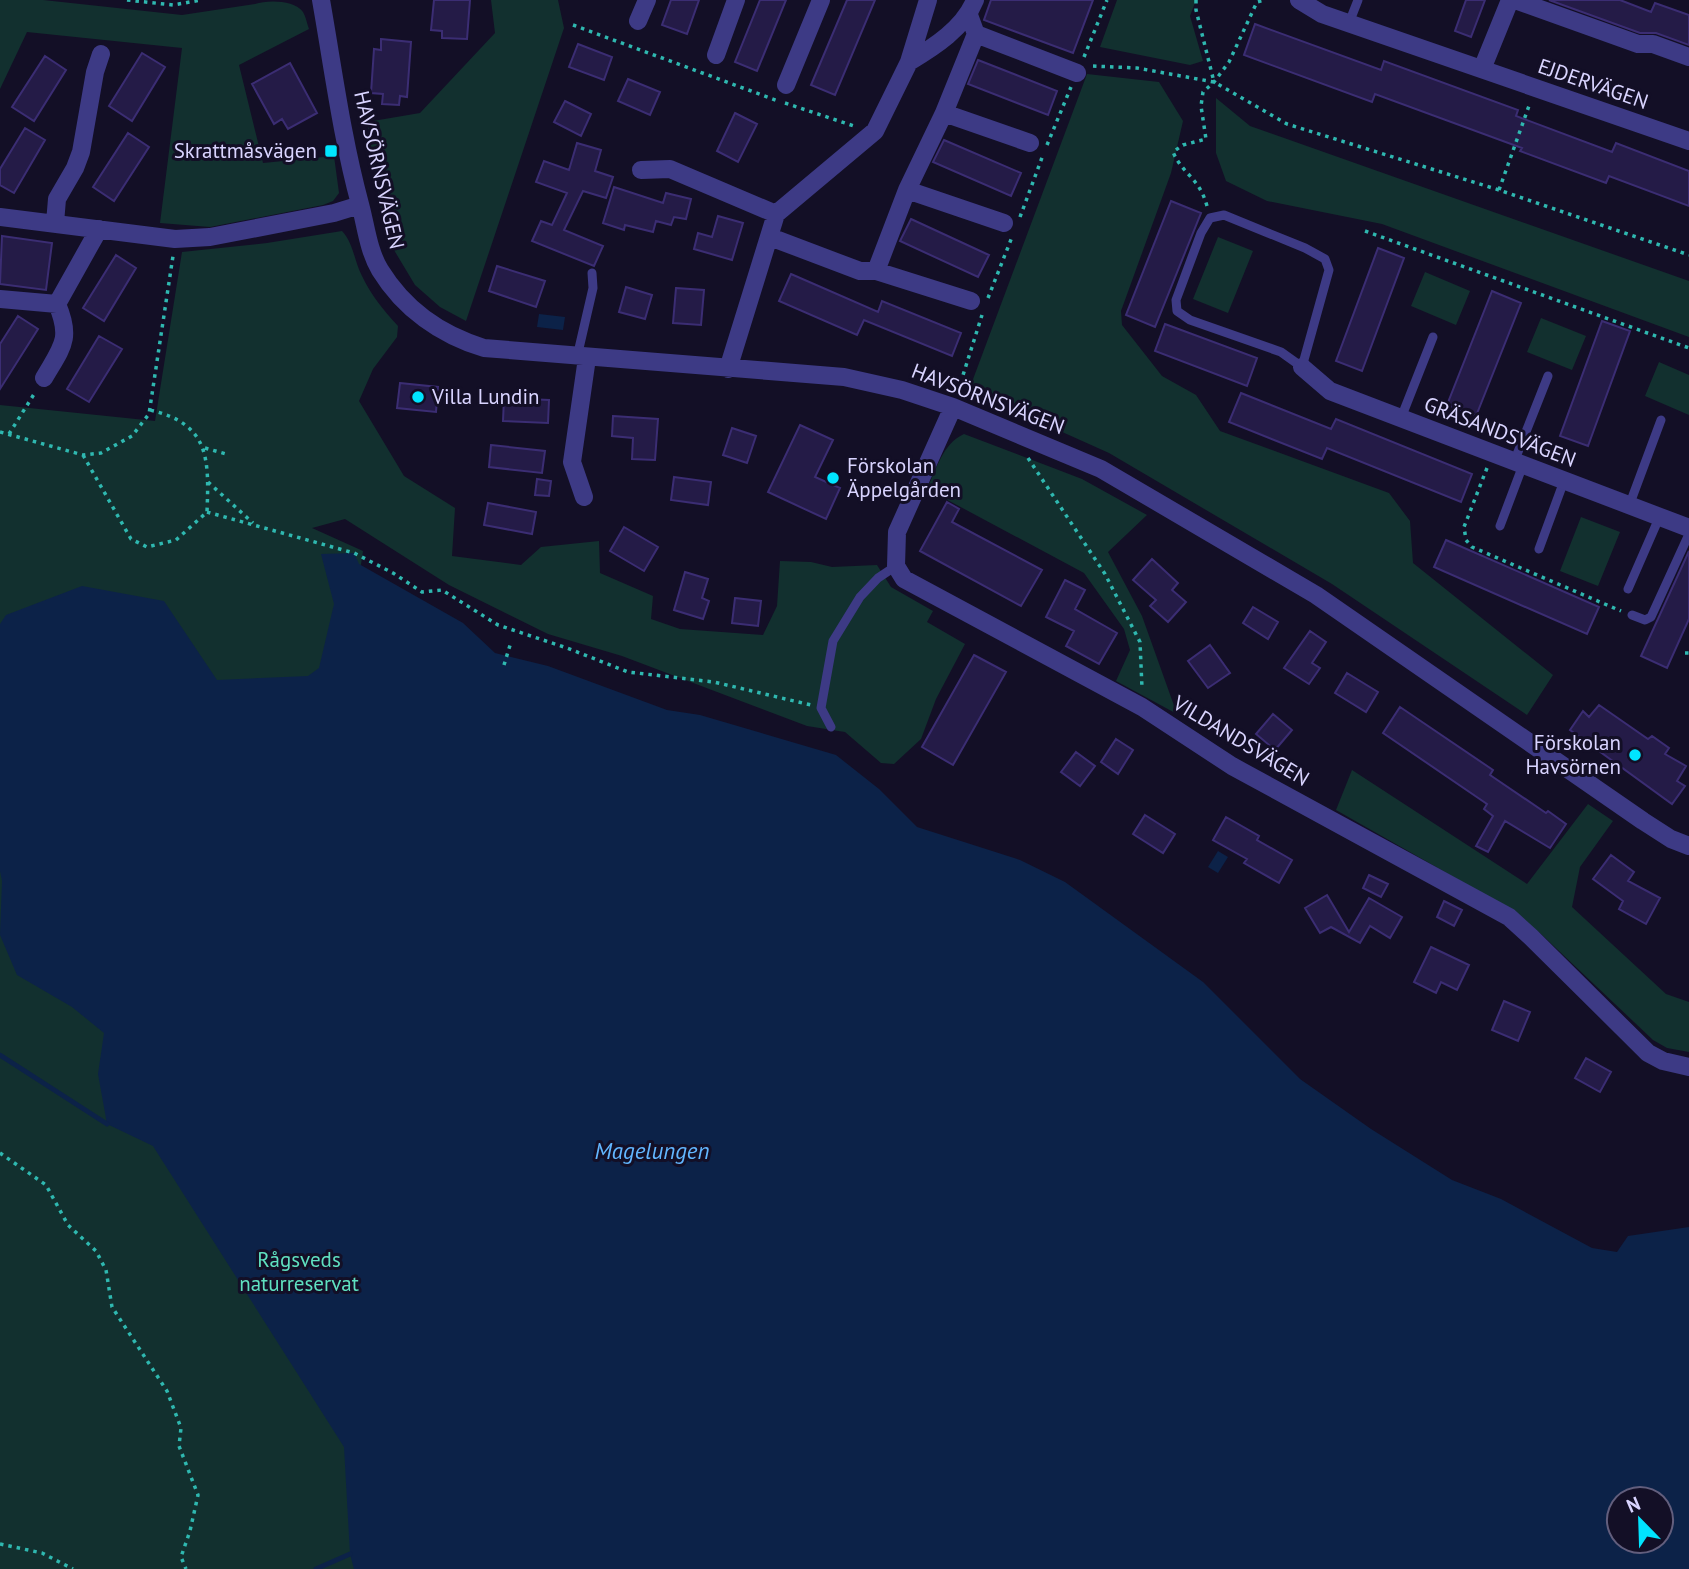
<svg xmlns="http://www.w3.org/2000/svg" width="1689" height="1569" font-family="'PT Sans',sans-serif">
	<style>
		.green { fill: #12302f }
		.water { fill: #0c2248; fill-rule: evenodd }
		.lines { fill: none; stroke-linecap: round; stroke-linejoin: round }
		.stream { stroke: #0c2248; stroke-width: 5 }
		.building { fill: #241b47; stroke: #3b2d73; stroke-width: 2 }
		.path { stroke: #2fb8b0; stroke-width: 3.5; stroke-dasharray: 3.5 5; stroke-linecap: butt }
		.lane { stroke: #3d3a85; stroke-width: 9 }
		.street { stroke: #3d3a85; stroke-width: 18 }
		.poi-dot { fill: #00e5ff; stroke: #130f26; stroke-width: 2.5 }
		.labels { text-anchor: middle; stroke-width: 6; stroke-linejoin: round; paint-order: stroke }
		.street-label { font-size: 21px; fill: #d9d4ff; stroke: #130f26 }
		.poi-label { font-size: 21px; fill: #d9d4ff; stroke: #130f26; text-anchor: end }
		.park-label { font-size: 21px; fill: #5fe0c0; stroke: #130f26 }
		.water-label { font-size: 23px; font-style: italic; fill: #62b6ff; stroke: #130f26 }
	</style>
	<rect width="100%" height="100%" fill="#130f26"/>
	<path class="green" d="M0,0H43L182,15L255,4C268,0 294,0 303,12C306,17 307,24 309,29L239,65L263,163L334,156L339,193L333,201L323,205L210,227L160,223L182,48L27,32L0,89Z
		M491,0H558L564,28L466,321L440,307L415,285L385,235L367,122L420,113L495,33Z
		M1117,0H1196L1190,16L1203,61L1190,65L1100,47Z
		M1087,74L1159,82L1183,121L1171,173L1121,311L1122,325L1162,376L1196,395L1220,431L1389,493L1410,521L1413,563L1553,675L1527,715L1332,584L1109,453L969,390Z
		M1216,98L1250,126L1689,281V337L1382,224L1267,201L1226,181L1216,153Z
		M342,231C354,244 354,261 362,276C371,295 384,311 398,326L397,337L373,369L359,401L404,476L455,508L452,556L521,565L541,547L599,541L600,573L653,596L651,619L680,629L763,635L777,606L780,561L811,562L832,567L877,565L891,587L933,611L927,622L965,644L936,699L921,739L894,764L881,763L845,732L807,726L622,656L548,634L449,585L345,519L312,528L363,551L306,929L691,1569H0V405L155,421L182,252L267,243Z
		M1218,237L1253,251L1228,313L1193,299Z
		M1425,272L1470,291L1456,325L1411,306Z
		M1541,318L1586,336L1572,370L1527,352Z
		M1659,362L1689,375V415L1645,396Z
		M964,434L1082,479L1147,515L1108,552L1142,616L1177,714L1116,681L1130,650L1124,629L1084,573L927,489C936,470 943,443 964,434Z
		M1581,517L1620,532L1598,586L1560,571Z
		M1352,770L1527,884L1588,804L1613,821L1580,867L1572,907L1666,994L1689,1002V1052L1667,1048L1653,1040L1540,933L1510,909L1336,810Z"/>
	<path class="water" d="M539,314L565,317L563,330L537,327Z
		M354,553L359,564L463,623L495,653L548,666L667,710L700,715L836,755L879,789L917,827L1020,860L1065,882L1203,982L1300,1079L1371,1129L1452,1180L1501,1199L1592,1248L1617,1252L1628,1236L1689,1227V1569H354L350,1554L344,1447L153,1146L107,1124L98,1074L104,1033L72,1007L17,975L0,935L2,881L0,871V624L6,615L82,586L164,601L217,680L308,676L319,668L334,604L321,554ZM1619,1499H1661V1541H1619Z
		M1218,851L1228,857L1218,873L1208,867Z"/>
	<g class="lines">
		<path class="stream" d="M0,1055L107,1124
			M316,1569L350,1554"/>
	</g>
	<path class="building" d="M434,0H470L467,39L442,38V31L431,30Z
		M671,0H699L687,34L662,25Z
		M760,0H786L757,71L735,62Z
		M847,0H875L835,95L811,85Z
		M991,0H1093L1073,53L984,20Z
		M1466,0H1485L1471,37L1455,31Z
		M1549,0H1620L1651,12L1655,3L1689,15V45L1656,33H1640Z
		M1255,24L1381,70L1384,61L1518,110L1516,116L1612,152L1616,143L1689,171V206L1609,176L1606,183L1520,151L1522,148L1375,94L1372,102L1244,55Z
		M381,39L411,42L407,97L400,96L399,105L382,104L383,94L371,93L374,49L381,50Z
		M578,44L612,57L604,80L569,67Z
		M142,53L165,67L132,121L109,106Z
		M45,56L66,70L34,121L12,107Z
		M978,60L1057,91L1048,115L968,84Z
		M290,63L317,113L288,129L282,119L274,124L252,84Z
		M628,79L660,92L650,115L618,101Z
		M565,101L591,114L581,136L554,122Z
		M735,113L757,124L738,162L717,151Z
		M25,128L45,140L14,193L0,185V169Z
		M128,133L149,147L114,201L93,187Z
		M944,140L1021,173L1011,196L933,162Z
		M577,143L601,150L595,171L613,177L606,198L583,191L564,230L603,246L594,266L532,241L541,221L552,225L567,193L536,182L544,161L569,170Z
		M614,187L663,203L666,193L691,199L686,219L674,217L671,225L656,221L653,232L625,225L624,230L603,223Z
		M1171,201L1201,213L1155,327L1126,315Z
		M718,216L743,223L732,260L694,249L698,233L712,237Z
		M911,219L989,255L978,277L900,241Z
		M2,236L52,243L46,290L0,284Z
		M1378,248L1404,258L1362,371L1336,361Z
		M116,255L136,268L104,321L83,308Z
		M497,266L545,281L536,307L489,291Z
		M791,274L878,312L882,301L961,333L952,356L864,320L857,335L779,301Z
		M626,287L652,295L645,319L619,312Z
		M676,288L704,290L701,325L673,323Z
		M1492,291L1521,303L1476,416L1447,405Z
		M18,316L38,329L0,389V344Z
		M1602,321L1630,331L1588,446L1560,436Z
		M1165,324L1257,358L1247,386L1155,351Z
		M99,336L122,349L89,402L67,389Z
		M400,383L438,387L436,412L397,408Z
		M1241,393L1331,429L1336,419L1472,474L1461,502L1327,448L1322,459L1229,422Z
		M504,398L549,400L548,423L503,421Z
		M613,416L658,419L655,460L632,459L633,438L612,436Z
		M800,425L833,440L815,477L840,488L826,519L768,492Z
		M732,428L756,436L747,463L723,455Z
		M491,445L545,451L542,473L489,467Z
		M674,477L711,482L708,505L671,500Z
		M537,479L551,481L549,496L535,495Z
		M947,502L959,509L952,522L1042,570L1021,606L920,551Z
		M488,503L536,512L532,534L484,525Z
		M624,527L658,547L644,571L610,551Z
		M1446,540L1599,607L1587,634L1434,567Z
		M1689,551V619L1667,668L1641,656Z
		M1152,559L1178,583L1172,590L1186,602L1168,622L1150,606L1156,600L1133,580Z
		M685,572L708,579L702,598L709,601L703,619L674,610Z
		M1065,580L1085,590L1075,609L1117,633L1099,664L1066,646L1074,631L1046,617Z
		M735,598L761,601L758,626L732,623Z
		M1253,607L1278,622L1268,639L1243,623Z
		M1310,631L1326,642L1312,663L1320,668L1309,684L1284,668Z
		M1210,645L1230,673L1208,688L1188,661Z
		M974,655L1006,672L953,765L922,747Z
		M1347,673L1378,692L1366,712L1335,693Z
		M1599,705L1648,739L1652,736L1669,748L1665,754L1686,766L1677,781L1685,786L1672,804L1570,730L1583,711L1589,717Z
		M1400,707L1493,770L1490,775L1546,813L1548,811L1566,824L1550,848L1505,821L1488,852L1476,846L1493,816L1484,809L1487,804L1383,733Z
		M1273,714L1292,730L1275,750L1256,734Z
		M1116,739L1133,750L1118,774L1101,762Z
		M1076,752L1095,766L1080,786L1061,772Z
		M1145,815L1175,834L1163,853L1133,834Z
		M1226,817L1259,836L1257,840L1292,860L1279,883L1244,863L1247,859L1213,840Z
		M1611,855L1634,872L1628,881L1660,898L1646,924L1619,909L1623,901L1593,879Z
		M1369,875L1388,884L1381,897L1363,888Z
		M1327,895L1349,932L1369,898L1402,917L1390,938L1370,926L1360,943L1331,927L1320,933L1305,908Z
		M1444,901L1462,910L1454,926L1437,917Z
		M1431,947L1469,965L1457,990L1441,982L1436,993L1414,982Z
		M1504,1001L1530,1012L1518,1041L1492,1030Z
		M1586,1058L1611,1072L1600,1092L1575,1078Z"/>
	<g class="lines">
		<path class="path" d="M127,0L173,5L201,0
			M1196,0V10L1214,82
			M573,25L778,101
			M1084,57L1107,0
			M1093,66L1137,68L1214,82L1287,124L1499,190L1689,255
			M785,103L854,126
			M1047,145L1071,87
			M1499,190L1530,103
			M1207,206C1199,177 1183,175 1173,152L1183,145L1206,139L1201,106L1203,92L1214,82L1229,62L1257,2L1265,0
			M1020,217L1043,155
			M1365,231L1689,348
			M988,298L1012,237
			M958,391L982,315
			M0,432L83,455L101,453L132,436L149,414L173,256
			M9,434L36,391
			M205,448L226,454
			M83,455L131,539L147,547L176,540L207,512C209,459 210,424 150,410
			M1028,458L1105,574L1140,642L1142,688
			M1487,468L1464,527L1466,540L1472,547L1621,611
			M208,482L253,523
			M207,512L354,553L393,573L422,592L442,590L498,625L567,648L628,672L714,682L811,705
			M1685,653H1689
			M504,665L511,642
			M0,1153L46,1185L68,1225L96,1251L106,1270L112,1307L167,1391L181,1428L179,1446L198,1495L190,1531L181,1557L186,1569
			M0,1544L42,1553L73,1569"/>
		<path class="lane" d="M1349,23L1358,0
			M1224,215L1305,248L1325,259L1329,270L1302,367L1281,352L1190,320L1177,311L1176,300L1201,233L1210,218Z
			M577,357L593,288L592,273
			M1401,418L1433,337
			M1514,462L1548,376
			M1629,506L1661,420
			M1500,526L1523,465
			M1539,549L1564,481
			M1628,589L1659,518
			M1632,615L1645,620L1651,617L1689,534
			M831,727L821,708L833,641L860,597L878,578L896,566"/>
		<path class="street" d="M321,0C333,68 342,138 360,204C366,226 368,250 380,270C404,309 441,335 484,348L844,377L902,390L953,407L1101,469L1316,595L1643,821L1671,839L1689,846
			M1299,0L1322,14L1689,141
			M1515,0L1638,44H1653L1689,57
			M969,15L976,34L1077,73
			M638,21L647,0
			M976,34L944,113L1030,143
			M716,55L736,0
			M909,62C934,47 964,28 975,0
			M1482,69L1510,0
			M786,85L821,0
			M944,113L907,190L1004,223
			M641,170L670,169L776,214
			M0,217L175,239L210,237L334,213L360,205
			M55,223L57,199L75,168L81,152L95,72L101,54
			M770,237L860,271H876L971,301
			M876,271L907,190
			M0,299L57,304
			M1302,367L1330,391L1689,528
			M728,369L776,214L875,131L909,62L928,0
			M44,378C62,347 72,339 57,304L99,229
			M953,407L897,532L896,566L904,579L1142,707L1232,766L1509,917L1531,937L1648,1053L1663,1061L1689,1067
			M584,497L572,462L587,358"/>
	</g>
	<g class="poi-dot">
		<rect x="324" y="144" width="14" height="14" rx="3.5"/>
		<circle cx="418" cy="397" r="7"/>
		<circle cx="833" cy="478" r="7"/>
		<circle cx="1635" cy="755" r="7"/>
	</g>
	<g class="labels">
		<g class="street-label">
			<text transform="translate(1593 84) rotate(19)" y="7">EJDERVÄGEN</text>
			<text transform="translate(379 170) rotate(77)" y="7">HAVSÖRNSVÄGEN</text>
			<text transform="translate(988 399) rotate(21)" y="7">HAVSÖRNSVÄGEN</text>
			<text transform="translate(1500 432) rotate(21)" y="7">GRÄSANDSVÄGEN</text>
			<text transform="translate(1241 741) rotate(31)" y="7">VILDANDSVÄGEN</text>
		</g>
		<g class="poi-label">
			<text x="317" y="158">Skrattmåsvägen</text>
			<text x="432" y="404" text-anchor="start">Villa Lundin</text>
			<text x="847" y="473" text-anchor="start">Förskolan<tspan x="847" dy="24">Äppelgården</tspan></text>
			<text x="1621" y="750">Förskolan<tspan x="1621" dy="24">Havsörnen</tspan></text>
		</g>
		<g class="park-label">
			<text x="299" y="1267">Rågsveds<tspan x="299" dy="24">naturreservat</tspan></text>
		</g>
		<g class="water-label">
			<text x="652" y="1159">Magelungen</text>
		</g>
	</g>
	<g transform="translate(1640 1520) rotate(337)"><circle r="33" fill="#130f26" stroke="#625e7d" stroke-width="2"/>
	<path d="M0-5L12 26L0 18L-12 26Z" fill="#00e5ff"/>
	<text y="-10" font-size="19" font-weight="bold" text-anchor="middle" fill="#d9d4ff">N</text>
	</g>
</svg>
